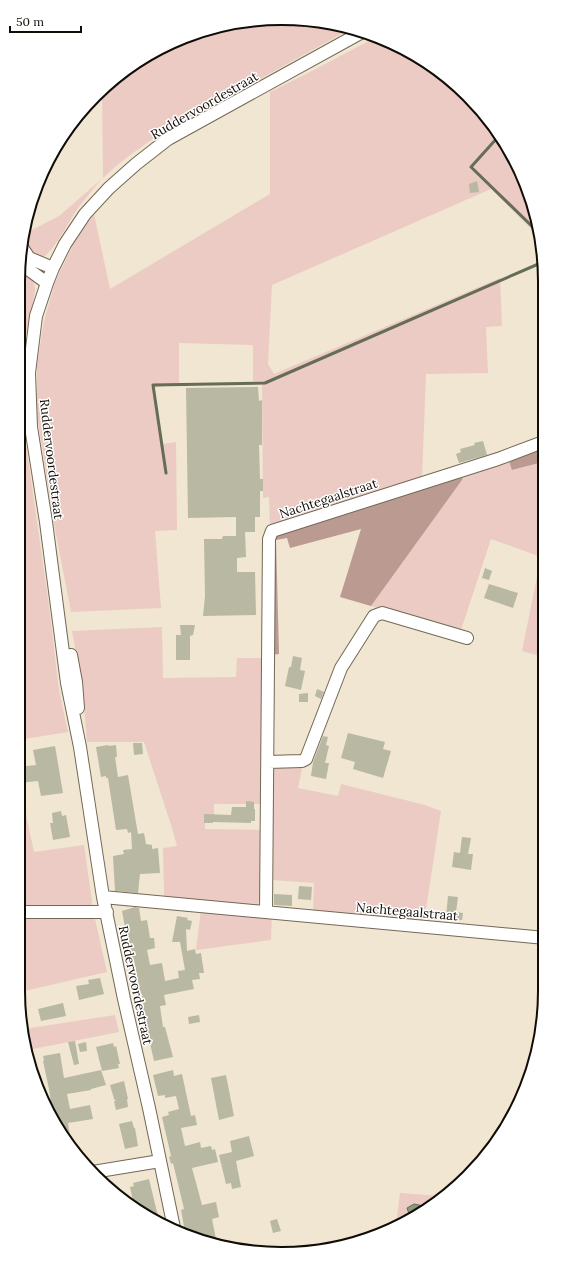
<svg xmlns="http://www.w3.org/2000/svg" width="563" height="1272" font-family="Lora,serif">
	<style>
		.green { fill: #ebcbc3 }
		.forest { fill: #bb9a92 }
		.water { fill: #8a977d; stroke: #656d59 }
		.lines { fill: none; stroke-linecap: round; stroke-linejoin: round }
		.stream { stroke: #656d59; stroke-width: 3 }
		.building { fill: #b9b8a3 }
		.minor-casing { stroke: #726856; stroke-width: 14 }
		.minor { stroke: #fff; stroke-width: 12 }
		.labels { text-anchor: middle; stroke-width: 3; stroke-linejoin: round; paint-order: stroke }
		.street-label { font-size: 13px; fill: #100c06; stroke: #fff }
		.rim { fill: none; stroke: #100c06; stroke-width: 2 }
	</style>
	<rect width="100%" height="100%" fill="#f1e6d1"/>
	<path class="green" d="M265,19L316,20L351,29C317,47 283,67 248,85C199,111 144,139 103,178C94,187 86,198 78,208C71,218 52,254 43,257C34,259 29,250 24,244L26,233L59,216L103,178L102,91L121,72L165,45L214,27Z
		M376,37L428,63L480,108L525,180L540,238L491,189L272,285L268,364L274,374L500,278L502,326L486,327L488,373L426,374L422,479L270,525L269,497L263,498L262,382L253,381V345L179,343V383L154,388L162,444L176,442L177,530L155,531L161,608L71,612L55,529L37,416V365L44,321L55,282L74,243L94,214L110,289L270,194V92L312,71Z
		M21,265C29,274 35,279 35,291L27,334H23L22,416L49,606L59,690L68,732L18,740V281Z
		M509,461L513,470L543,462L544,657L522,651L541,557L491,539L460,633L371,606L462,480L464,473Z
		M162,627L163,678L236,677L237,658H265V804H214V819L205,818V829L266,830L261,897L257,906L164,896L163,848L177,846L172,828L144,742H87L83,692L72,631Z
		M303,764L298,788L338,796L341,784L425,805L441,811L424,922L313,912L314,883L272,880L273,767Z
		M24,805L34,852L84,845L92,901V906L84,907L18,906V807Z
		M201,910L272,915L271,940L196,950Z
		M18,915L92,916L95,919L107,972L20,992L18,984Z
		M115,1015L119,1032L28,1050L24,1029Z
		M400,1193L440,1196L428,1207L421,1205L407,1208L410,1216L413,1219L396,1225Z"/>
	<path class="forest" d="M543,447V462L512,470L509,461Z
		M464,473L462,480L371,606L340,597L361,529L290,548L287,538L276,540L279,654L270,655L269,535Z"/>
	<path class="water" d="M414,1204L428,1207L413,1219L410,1217L407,1208Z"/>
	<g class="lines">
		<path class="stream" d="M498,137L471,167L539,233
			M166,473L153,385L265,383L543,262"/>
	</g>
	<path class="building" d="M477,181L479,192L470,193L469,184Z
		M258,387L259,401L262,400V445H259L260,479H263V491H260V517H255V532H245L246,557L237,558V572H255L256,615L203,616L205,596L204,539H222L223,536H236V517L188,518L186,388Z
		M483,441L487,455L459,463L456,454L461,452L460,449L475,445L474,443Z
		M485,568L492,571L489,580L482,578Z
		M489,584L518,593L513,608L484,598Z
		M180,625H195L193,635L190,636V660H176V635H181Z
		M293,656L302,658L300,670L305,671L301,690L285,686L289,667H291Z
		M317,689L324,692L321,699L315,696Z
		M308,693V702H299V694Z
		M348,733L385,742L383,749L391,751L383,778L353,769L355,762L341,758Z
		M323,736L328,737L326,745L329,746L325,763H329L326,779L311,776L313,762Z
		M133,743H142L143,754L134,755Z
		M108,745L109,746L116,745L117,757H115L118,777L128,775L138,834L144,833L146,844L152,845V849L158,848L160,873L140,874L138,893L115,891L113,856L124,854L123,850L132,849L131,832L128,833L127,829L116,830L108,778H106V776L101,777L96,747Z
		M55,746L63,793L41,796L38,781L18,783V767L36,765L33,750Z
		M246,801L254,802V809H255V821H251V823L213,822V823H204V814L231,815L232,807H246Z
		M61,811L62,816L66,815L70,837L53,840L50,823H53L52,813Z
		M462,837L471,838L468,854H473L471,870L452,867L454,852L460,853Z
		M299,886L312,887L311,900L298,899Z
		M274,894L292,895V906L274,905Z
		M448,896L458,897L456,912L463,913L462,920L446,918Z
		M135,907L139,908L141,921L147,920L150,938H154L155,948L147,950L150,965L162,963L165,981L179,978L178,971L185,970L180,942H172L177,916L188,918L187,920L192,921L190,930L186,929L187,951L195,949L196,954L201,953L204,973H199L200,979L192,980L194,989L164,995L166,1005L160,1006L163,1027H165L173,1057L154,1061L142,1008H144L142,994L136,995L135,986L139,985L134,960H131L122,911Z
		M100,978L104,994L79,1000L76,986L89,984L88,980Z
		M63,1003L66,1016L41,1021L38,1009Z
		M199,1015L200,1022L189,1024L188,1017Z
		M75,1041L79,1064L74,1065L68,1042Z
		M86,1042L87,1051L80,1052L78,1044Z
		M113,1043L114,1047L116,1046L120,1064H118L119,1068L102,1071L96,1047Z
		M60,1053L64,1078L101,1070L106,1085L91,1089V1090L67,1094L70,1109L90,1105L93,1119L68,1123L70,1136L64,1137L56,1126L54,1114L53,1115L49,1089L43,1061H44L43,1056Z
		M173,1070L174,1076L182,1074L191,1116L195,1115L197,1125L181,1128L185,1146L200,1142L201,1148L211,1146L212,1150L215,1149L218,1162L192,1168L202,1205L216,1202L219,1217L212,1219L217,1244L185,1232L181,1210L184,1209L173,1163L171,1164L169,1157L171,1156L162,1117L169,1115L168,1112L179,1109L176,1096L165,1098V1095L158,1096L153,1075Z
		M226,1075L234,1116L219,1120L211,1078Z
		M124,1081L128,1099H127L128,1107L116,1110L114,1101H116L114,1099L110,1085Z
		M132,1121L134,1128H135L138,1146L125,1149L119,1124Z
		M249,1136L254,1156L236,1161L241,1187L232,1189L231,1183L226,1184L219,1155L232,1152L230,1141Z
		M149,1179L156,1208L160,1222L150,1219L134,1206L130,1187L134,1186L133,1183Z
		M277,1219L281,1231L273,1233L270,1221Z"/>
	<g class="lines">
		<g class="minor-casing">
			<path id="minor" d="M23,249L29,258L53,268
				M21,260L25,267L47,283
				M71,655L76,682L78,708
				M268,762L302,761L306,759L341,668L374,616L382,613L467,638
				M103,897L545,938
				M18,912H107
				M266,912L269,539L272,531L498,459L543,442
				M93,1172L160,1161
				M174,1228L149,1108L124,999L103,897L80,747L67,683L46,522L31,427L29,373L36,316L47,283L53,268L65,244L85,214L109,188L136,164L168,139L364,31"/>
		</g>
		<use href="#minor" class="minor"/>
	</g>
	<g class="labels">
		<g class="street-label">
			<text transform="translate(204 105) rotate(-30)" y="5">Ruddervoordestraat</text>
			<text transform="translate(52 459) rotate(83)" y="5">Ruddervoordestraat</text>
			<text transform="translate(328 498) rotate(-18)" y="5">Nachtegaalstraat</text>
			<text transform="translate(407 911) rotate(5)" y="5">Nachtegaalstraat</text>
			<text transform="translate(136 985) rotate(78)" y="5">Ruddervoordestraat</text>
		</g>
	</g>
	<path d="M0 0H563V1272H0ZM281 25H282A256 256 0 0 1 538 281V991A256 256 0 0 1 282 1247H281A256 256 0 0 1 25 991V281A256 256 0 0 1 281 25Z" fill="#fff" fill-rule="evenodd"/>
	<path class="rim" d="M281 25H282A256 256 0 0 1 538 281V991A256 256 0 0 1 282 1247H281A256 256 0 0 1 25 991V281A256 256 0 0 1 281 25Z"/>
	<path d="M10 26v6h71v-6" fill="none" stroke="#100c06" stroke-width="2"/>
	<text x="16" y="26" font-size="12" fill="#100c06" stroke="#ffffff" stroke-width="3" paint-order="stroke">50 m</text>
</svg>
